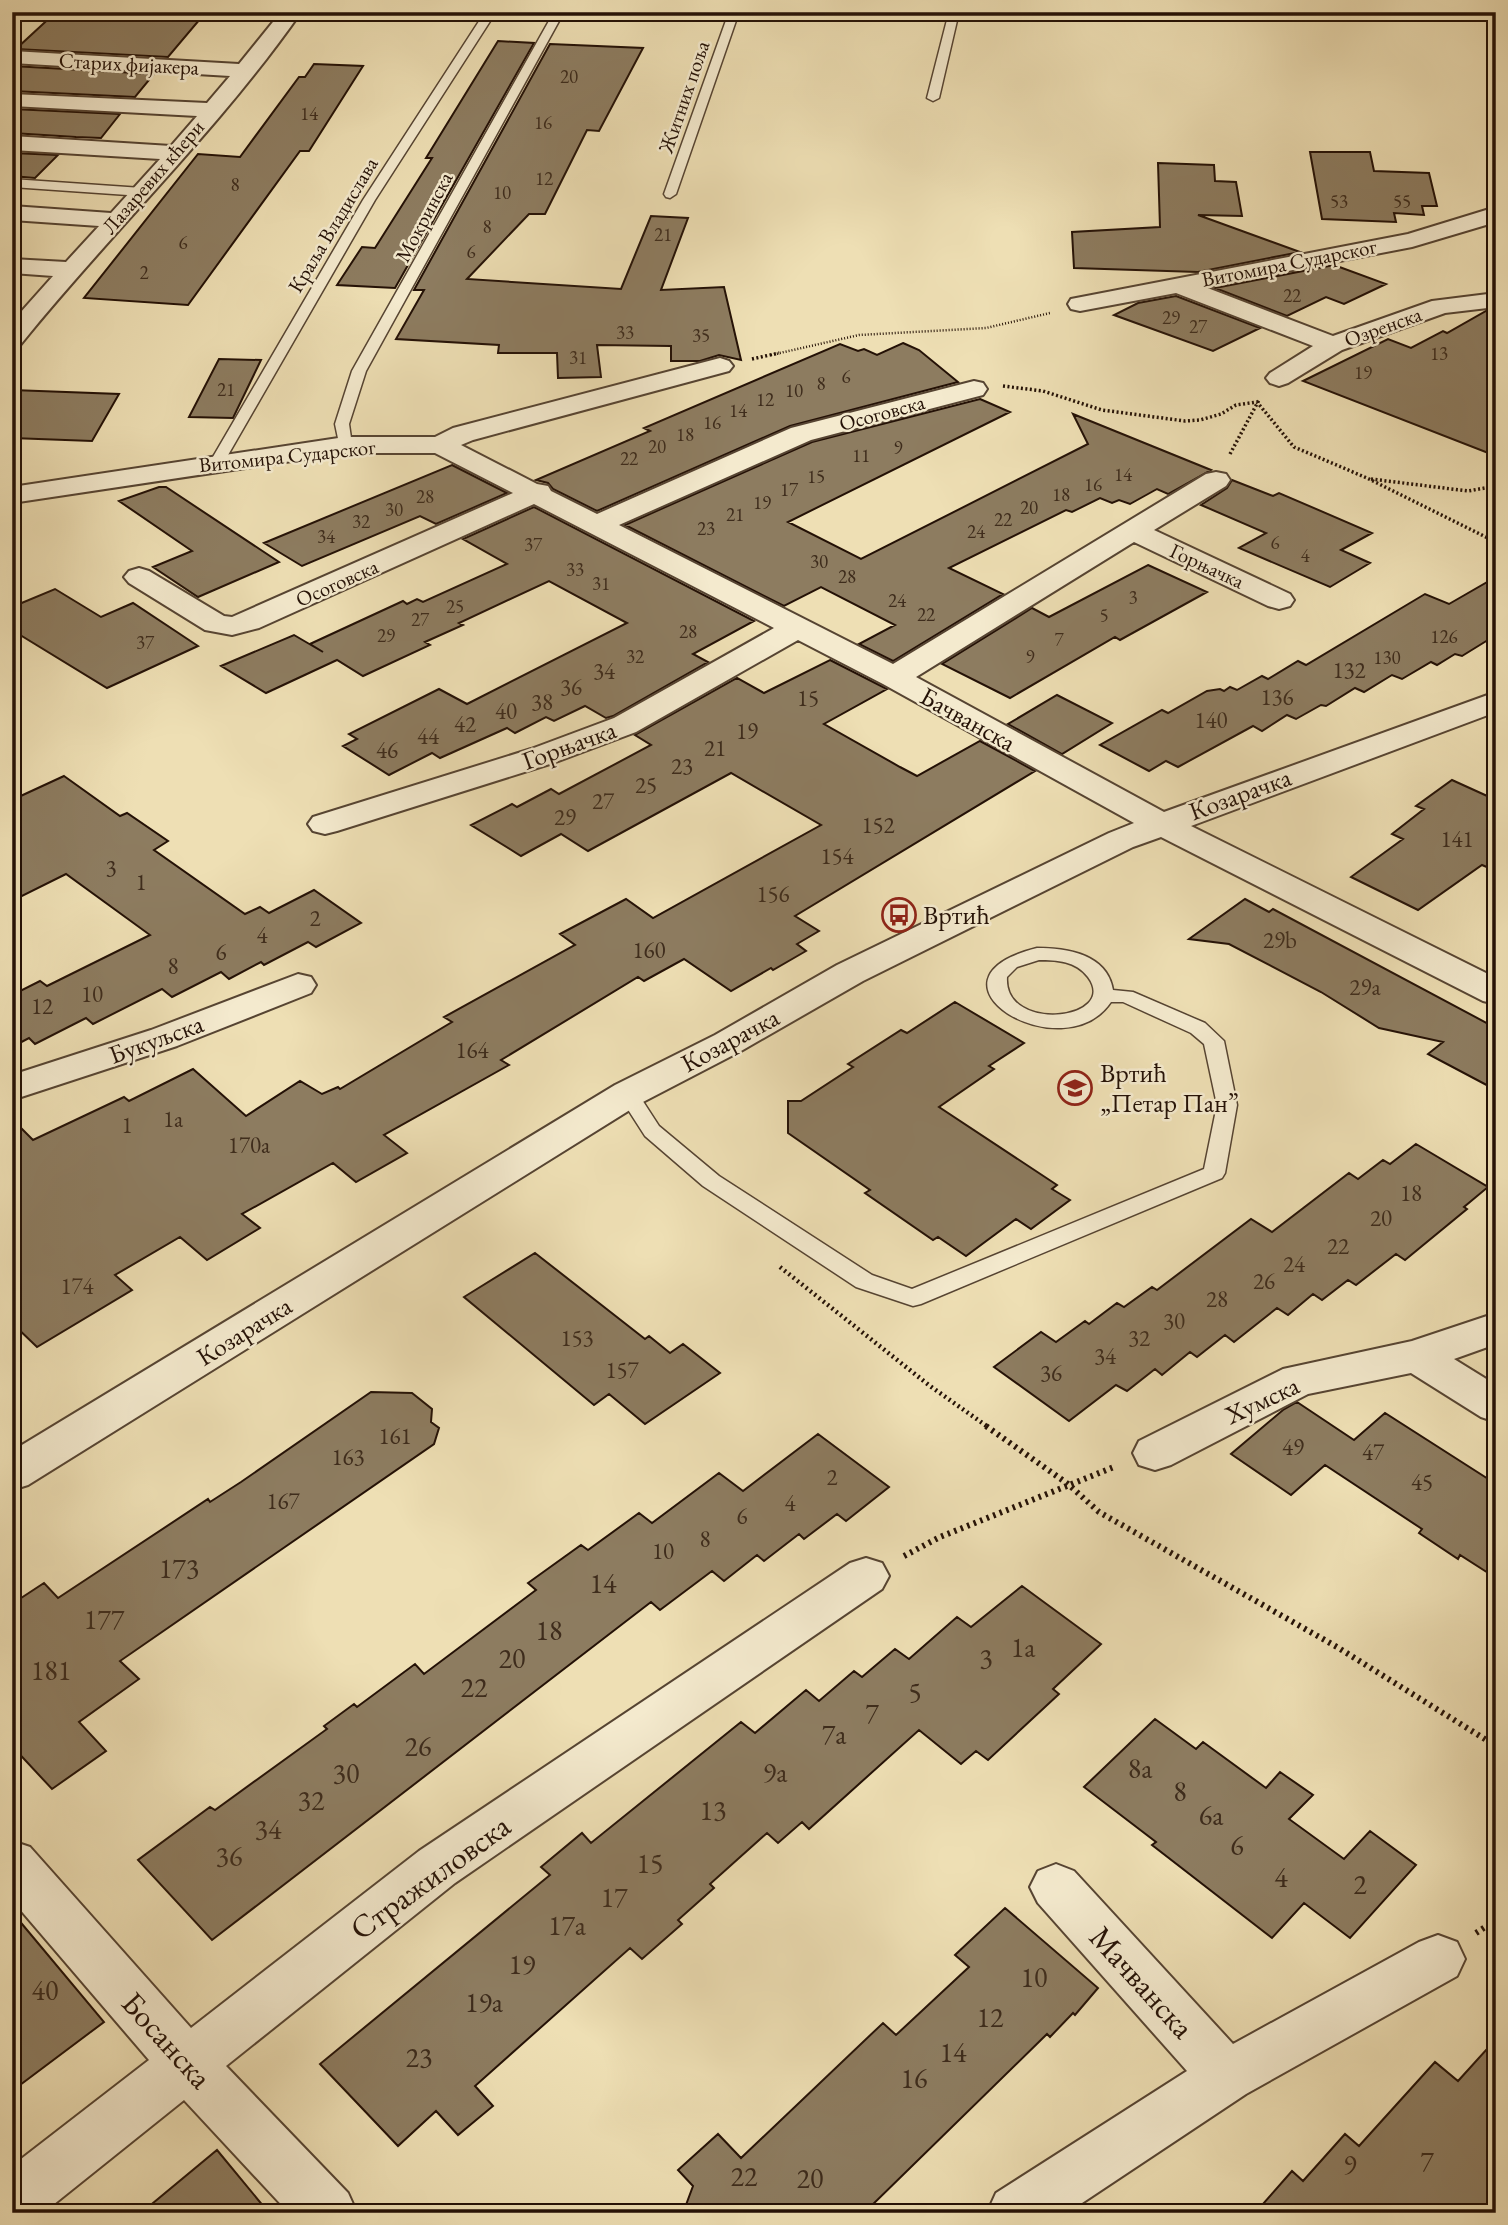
<svg xmlns="http://www.w3.org/2000/svg" width="1508" height="2225" font-family="'EB Garamond',serif">
	<style>
		.building { fill: #8d7c60; stroke: #241106; stroke-width: 2 }
		.lines { fill: none; stroke-linecap: round; stroke-linejoin: round }
		.service-casing { stroke: #564432; stroke-width: 3 }
		.minor-casing { stroke: #564432; stroke-width: 4 }
		.path-far3 { stroke: #241106; stroke-width: 2.5; stroke-dasharray: 1 2; stroke-linecap: butt }
		.path-far2 { stroke: #241106; stroke-width: 3.5; stroke-dasharray: 2 2.5; stroke-linecap: butt }
		.path-far1 { stroke: #241106; stroke-width: 4.5; stroke-dasharray: 2 3.5; stroke-linecap: butt }
		.path { stroke: #241106; stroke-width: 6; stroke-dasharray: 2.5 4.5; stroke-linecap: butt }
		.service { fill: #f4eace; fill-rule: evenodd }
		.minor { fill: #f4eace; fill-rule: evenodd }
		.labels { text-anchor: middle; stroke-width: 5; stroke-linejoin: round; paint-order: stroke }
		.far-number-label { font-size: 19px; fill: #3e2c1c }
		.far-street-label { font-size: 21px; fill: #241106; stroke: #f4eace }
		.number-label { font-size: 23px; fill: #3e2c1c }
		.street-label { font-size: 26px; fill: #241106; stroke: #f4eace }
		.poi-label { font-size: 26px; fill: #241106; stroke: #f4eace; text-anchor: start }
		.near-number-label { font-size: 28px; fill: #3e2c1c }
		.near-street-label { font-size: 32px; fill: #241106; stroke: #f4eace }
	</style>
	<rect width="100%" height="100%" fill="#eedfb4"/>
	<filter id="stains"><feTurbulence type="fractalNoise" baseFrequency=".00286" numOctaves="4"/><feColorMatrix values="0 0 0 0 .2 0 0 0 0 .09 0 0 0 0 .02 0 0 0 .5 -.17"/></filter>
	<radialGradient id="worn" r=".72"><stop offset=".6" stop-color="#630" stop-opacity="0"/><stop offset="1" stop-color="#630" stop-opacity=".3"/></radialGradient>
	<path class="building" d="M56,12H206L168,57L16,49Z
		M498,41L534,43L395,288L337,285L362,247L375,248L432,158H426Z
		M550,44L643,48L599,131L587,130L545,214H529L467,279L621,289L651,216L688,218L661,290L724,287L741,360L719,355L700,361H671V346L597,345L601,377L558,378L557,353H498L499,345L396,339L424,290H414Z
		M314,64L363,66L309,151H300L188,305L84,298L198,154L240,157L299,77H305Z
		M12,66L154,74L135,97L12,91Z
		M12,109L120,114L101,138L76,137L12,133Z
		M1310,152H1370L1374,171L1429,173L1437,206H1422L1424,215L1394,213L1396,222L1322,219Z
		M12,153L58,155L35,178L12,176Z
		M1158,163L1214,165L1215,181L1236,182L1242,216L1198,215L1300,252L1198,272L1074,268L1072,232L1160,227Z
		M1334,265L1386,284L1344,304L1326,297L1287,316L1215,288Z
		M1176,296L1260,328L1213,351L1114,315L1138,303Z
		M1496,310V456L1303,381L1388,339L1411,348L1443,331L1447,333L1486,311Z
		M903,343L919,350L958,382L790,426L597,511L553,489L548,483L536,480L650,431L644,428L840,344L858,351L864,349L877,355Z
		M219,359L261,360L233,418L189,417Z
		M12,390L119,394L92,441L12,438Z
		M980,399L1010,412L788,522L861,559L1088,444L1073,414L1211,470L1168,494L1157,489L1130,504L1119,500L1112,503L1100,498L1072,512L1066,510L949,568L1003,594L893,661L859,644L895,625L821,587L784,606L625,525L812,442Z
		M452,465L507,493L436,524L420,516L302,566L264,543Z
		M1232,480L1273,496L1279,493L1372,533L1341,550L1370,563L1330,587L1239,548L1266,533L1201,505L1227,488Z
		M159,487H166L279,562L198,597L153,567L192,551L119,501Z
		M534,507L754,621L693,654L708,662L613,716L606,718L585,706L554,721L546,717L515,733L507,728L440,758L432,753L389,775L343,746L357,739L349,734L439,689L467,704L627,623L549,581L459,623L463,625L425,642L430,645L363,676L337,660L266,693L221,666L294,635L323,652L310,644L403,601L407,604L417,599L423,602L507,564L463,539Z
		M1148,565L1207,592L1120,640L1115,637L1010,698L942,664L1032,608L1049,617Z
		M1496,577V635L1462,656L1455,654L1437,665L1431,662L1402,679L1392,675L1364,692L1355,688L1326,706L1321,705L1296,719L1287,715L1262,731L1253,726L1178,767L1166,761L1149,771L1100,745L1162,710L1168,713L1207,691L1220,689L1224,691L1230,687L1237,690L1262,676L1268,679L1298,661L1306,665L1425,594L1449,604Z
		M55,589L101,617L133,603L198,646L107,688L12,630V607Z
		M830,660L887,689L824,724L900,767L917,776L980,741L1035,771L795,916L819,931L797,944L806,951L773,970L771,968L731,991L684,959L644,981L638,977L501,1060L509,1065L384,1135L407,1153L356,1182L333,1163L242,1214L260,1228L207,1260L180,1237L115,1275L132,1290L37,1347L12,1323V1119L33,1140L124,1097L129,1101L193,1069L246,1116L300,1081L322,1094L338,1087L340,1089L452,1022L444,1017L575,945L560,934L626,899L653,918L821,825L731,773L588,851L561,834L521,856L471,825L512,804L517,807L551,789L559,794L651,745L635,735L737,678L764,693Z
		M1057,695L1112,723L1062,754L1008,724Z
		M64,776L120,816L127,813L168,841L154,850L245,914L260,907L269,913L314,890L361,923L316,947L308,942L264,965L261,962L229,979L221,972L172,997L162,989L93,1024L86,1018L35,1044L29,1038L12,1047V995L40,981L47,986L150,935L66,874L12,901V800Z
		M1452,780L1496,800V871L1482,865L1418,910L1351,877L1403,839L1392,834L1424,809L1416,806Z
		M1245,899L1269,912L1273,909L1496,1028V1090L1428,1054L1443,1042L1379,1028L1321,992L1229,944L1189,939Z
		M955,1002L1024,1043L989,1066L994,1069L939,1107L1057,1185L1052,1189L1070,1200L1031,1229L1016,1219L966,1256L938,1237L933,1240L865,1193L870,1190L788,1133V1101H801L853,1067L848,1064L901,1030L907,1033Z
		M1416,1144L1488,1187L1464,1207L1467,1209L1405,1260L1396,1254L1356,1285L1348,1280L1322,1300L1313,1294L1288,1315L1277,1308L1234,1342L1225,1335L1197,1357L1190,1352L1162,1375L1155,1369L1127,1391L1116,1385L1069,1421L994,1367L1041,1332L1056,1342L1085,1321L1089,1324L1117,1303L1124,1307L1152,1287L1157,1290L1251,1219L1272,1232L1349,1173L1358,1179L1383,1160L1390,1164Z
		M535,1253L645,1339L649,1336L670,1353L683,1344L720,1373L645,1424L609,1394L594,1405L464,1297Z
		M371,1392L412,1393L432,1409L431,1422L439,1428L434,1444L120,1661L139,1679L79,1722L106,1751L52,1789L12,1746V1604L44,1583L58,1598L208,1499L210,1502L241,1482Z
		M1297,1402L1354,1440L1385,1413L1496,1484V1578L1460,1555L1458,1559L1419,1533L1422,1529L1325,1465L1291,1495L1231,1454L1283,1410Z
		M818,1434L889,1487L846,1521L837,1514L804,1539L799,1534L764,1561L757,1555L724,1581L712,1571L660,1610L651,1602L212,1940L138,1860L210,1807L215,1810L327,1729L324,1726L354,1704L357,1707L415,1664L424,1674L536,1590L528,1583L581,1545L588,1550L639,1513L652,1523L719,1473L743,1491Z
		M1022,1586L1101,1644L1053,1689L1059,1694L988,1760L976,1751L961,1764L919,1730L809,1829L802,1822L778,1843L767,1833L710,1884L714,1888L678,1920L682,1924L642,1959L630,1948L475,2086L493,2106L458,2135L436,2111L398,2146L320,2064L550,1875L541,1867L582,1833L591,1843L741,1722L755,1733L806,1690L819,1701L854,1671L862,1677L895,1649L909,1659L957,1617L971,1627Z
		M1155,1719L1196,1749L1203,1742L1266,1788L1280,1772L1313,1795L1289,1819L1344,1859L1370,1831L1416,1865L1350,1938L1304,1903L1272,1938L1152,1845L1156,1842L1084,1787Z
		M1005,1908L1098,1988L1075,2015L1073,2013L1050,2037L1047,2034L864,2213H683L693,2186L678,2170L718,2134L741,2158L883,2023L896,2035L969,1967L955,1955Z
		M12,1912L104,2022L12,2091Z
		M1496,2039V2213H1255L1292,2171L1303,2181L1345,2134L1359,2146L1435,2062L1458,2081Z
		M217,2150L269,2213H141Z"/>
	<g class="lines">
		<g class="service-casing">
			<path id="service" d="M485,12H496L375,200L224,462L217,466L212,465L210,462L363,200Z
				M554,12H564L366,371L349,424L352,445L345,449L340,448L335,424L352,371Z
				M729,12H739L676,194L670,198L666,197L664,194Z
				M949,12H959L939,98L933,101L927,98Z
				M12,179L142,188L148,192L142,196L12,187Z
				M1037,948C1067,948 1107,954 1113,990L1133,992L1205,1023L1224,1041L1237,1105L1225,1173L1222,1178L921,1304L913,1306L856,1287L703,1186L645,1136L618,1094L621,1089H635L659,1126L719,1176L872,1275L912,1289L1204,1169L1217,1105L1204,1044L1191,1033L1123,1002H1111C1063,1073 909,980 1037,948ZM1039,960C1057,960 1076,961 1088,977C1120,1020 1003,1034 1007,977L1017,967Z"/>
		</g>
		<g class="minor-casing">
			<path id="minor" d="M281,12H301C218,131 112,231 21,344L12,347V322L53,276L12,273V259L66,262L99,226L12,220V206L111,213L160,159L12,150V136L171,146L197,116L12,106V94L207,103L230,76L12,63V51L239,64Z
				M1496,207V222L1412,247L1205,287L1333,336L1432,301L1496,293V307L1445,313L1342,350L1288,383L1279,386L1270,383L1266,378L1270,373L1313,346L1176,293L1080,311L1071,309L1068,304L1071,299L1408,234Z
				M720,358L729,361L733,366L729,371L473,440L461,445L537,484L548,486L551,491L597,514L791,428L974,381L983,383L987,389L983,395L811,440L619,525L893,664L1206,474L1216,472L1226,474L1230,480L1226,486L1154,530L1290,594L1294,600L1290,606L1279,609L1268,606L1134,542L916,677L1164,812L1496,692V712L1191,826L1496,978V1004L1483,1001L1161,837L1133,847L863,981L741,1051L641,1103L28,1485L12,1490V1451L615,1085L715,1035L837,965L1109,833L1134,823L883,684L798,640L636,732L553,763L337,831L325,834L313,831L308,824L313,817L531,749L614,718L774,628L534,504L259,628L232,635L205,630L129,583L124,577L129,571L139,568L149,571L224,616L232,617L513,493L435,453H345L12,503V487L345,437H435L453,428Z
				M298,974L311,977L316,985L311,993L177,1046L12,1100V1075L151,1030Z
				M1496,1313V1344L1454,1359L1496,1385V1422L1481,1417L1411,1373L1308,1394L1171,1465L1155,1470L1139,1465L1133,1453L1139,1441L1283,1369L1412,1341Z
				M866,1558L882,1563L889,1576L882,1589L455,1883L226,2066L348,2193L357,2213H289L184,2100L43,2213H12V2166L149,2060L12,1900V1841L30,1847L191,2028L419,1851L850,1563Z
				M1056,1864L1074,1871L1233,2044L1419,1942L1438,1935L1457,1942L1465,1959L1457,1976L1246,2094L1067,2213H987L996,2193L1187,2071L1038,1903L1030,1887L1038,1871Z"/>
		</g>
		<path class="path-far3" d="M771,355L859,335L986,328L1050,313"/>
		<path class="path-far2" d="M752,359L779,353
			M1003,386L1043,391L1102,410L1185,421L1200,420L1221,414L1236,405L1257,402L1294,447L1367,478L1496,542
			M1230,454L1259,400
			M1371,479L1468,491L1496,486"/>
		<path class="path-far1" d="M780,1267L930,1386L988,1427"/>
		<path class="path" d="M986,1426L1068,1484L1099,1512L1337,1647L1496,1746
			M904,1556L940,1537L1114,1467
			M1476,1933L1496,1920"/>
		<use href="#service" class="service"/>
		<use href="#minor" class="minor"/>
	</g>
	<defs>
		<g id="bus-ring" transform="scale(1.75)"><circle r="9.5" fill="#f4eace" stroke="#8f2418" stroke-width="1.5"/><path d="M-5-6H5V4H4V6H2V4H-2V6H-4V4H-5ZM-3.5-4V0h7V-4ZM-3.5 1.2v1.5H-2V1.2ZM2 1.2v1.5H3.5V1.2Z" fill="#8f2418"/></g>
		<g id="school-ring" transform="scale(1.75)"><circle r="9.5" fill="#f4eace" stroke="#8f2418" stroke-width="1.5"/><path d="M0-5L7-2L0 1L-7-2ZM-4 1L0 2.5L4 1V4Q0 6-4 4Z" fill="#8f2418"/></g>
	</defs>
	<g fill-rule="evenodd">
		<use href="#bus-ring" x="899" y="915"/>
		<use href="#school-ring" x="1075" y="1088"/>
	</g>
	<g class="labels">
		<g class="far-number-label">
			<text x="569" y="83">20</text>
			<text x="309" y="120">14</text>
			<text x="543" y="129">16</text>
			<text x="544" y="185">12</text>
			<text x="235" y="191">8</text>
			<text x="502" y="199">10</text>
			<text x="1339" y="208">53</text>
			<text x="1402" y="208">55</text>
			<text x="487" y="233">8</text>
			<text x="663" y="241">21</text>
			<text x="183" y="249">6</text>
			<text x="471" y="258">6</text>
			<text x="144" y="279">2</text>
			<text x="1292" y="302">22</text>
			<text x="1171" y="324">29</text>
			<text x="1198" y="333">27</text>
			<text x="625" y="339">33</text>
			<text x="701" y="342">35</text>
			<text x="1439" y="360">13</text>
			<text x="578" y="364">31</text>
			<text x="1363" y="379">19</text>
			<text x="846" y="383">6</text>
			<text x="821" y="390">8</text>
			<text x="226" y="396">21</text>
			<text x="794" y="397">10</text>
			<text x="765" y="406">12</text>
			<text x="738" y="417">14</text>
			<text x="712" y="429">16</text>
			<text x="685" y="441">18</text>
			<text x="657" y="453">20</text>
			<text x="898" y="454">9</text>
			<text x="861" y="462">11</text>
			<text x="629" y="465">22</text>
			<text x="1123" y="481">14</text>
			<text x="816" y="483">15</text>
			<text x="1093" y="491">16</text>
			<text x="789" y="496">17</text>
			<text x="1061" y="501">18</text>
			<text x="425" y="503">28</text>
			<text x="762" y="509">19</text>
			<text x="1029" y="514">20</text>
			<text x="394" y="516">30</text>
			<text x="735" y="521">21</text>
			<text x="1003" y="526">22</text>
			<text x="361" y="528">32</text>
			<text x="706" y="535">23</text>
			<text x="976" y="538">24</text>
			<text x="326" y="543">34</text>
			<text x="1275" y="549">6</text>
			<text x="533" y="551">37</text>
			<text x="1305" y="562">4</text>
			<text x="819" y="568">30</text>
			<text x="575" y="576">33</text>
			<text x="847" y="583">28</text>
			<text x="601" y="590">31</text>
			<text x="1133" y="604">3</text>
			<text x="897" y="607">24</text>
			<text x="455" y="613">25</text>
			<text x="926" y="621">22</text>
			<text x="1104" y="622">5</text>
			<text x="420" y="626">27</text>
			<text x="688" y="638">28</text>
			<text x="386" y="642">29</text>
			<text x="1444" y="643">126</text>
			<text x="1059" y="646">7</text>
			<text x="145" y="649">37</text>
			<text x="635" y="663">32</text>
			<text x="1030" y="663">9</text>
			<text x="1387" y="664">130</text>
		</g>
		<g class="far-street-label">
			<text transform="translate(129 64) rotate(3)" y="7">Старих фијакера</text>
			<text transform="translate(684 97) rotate(-71)" y="7">Житних поља</text>
			<text transform="translate(153 177) rotate(-49)" y="7">Лазаревих кћери</text>
			<text transform="translate(424 217) rotate(-62)" y="7">Мокринска</text>
			<text transform="translate(333 225) rotate(-59)" y="7">Краља Владислава</text>
			<text transform="translate(1289 263) rotate(-11)" y="7">Витомира Сударског</text>
			<text transform="translate(1383 327) rotate(-20)" y="7">Озренска</text>
			<text transform="translate(882 413) rotate(-15)" y="7">Осоговска</text>
			<text transform="translate(287 456) rotate(-6)" y="7">Витомира Сударског</text>
			<text transform="translate(1207 566) rotate(25)" y="7">Горњачка</text>
			<text transform="translate(337 583) rotate(-24)" y="7">Осоговска</text>
		</g>
		<g class="number-label">
			<text x="1349" y="678">132</text>
			<text x="604" y="679">34</text>
			<text x="571" y="695">36</text>
			<text x="1277" y="705">136</text>
			<text x="808" y="706">15</text>
			<text x="542" y="710">38</text>
			<text x="506" y="719">40</text>
			<text x="1211" y="728">140</text>
			<text x="465" y="732">42</text>
			<text x="747" y="739">19</text>
			<text x="428" y="744">44</text>
			<text x="715" y="756">21</text>
			<text x="387" y="758">46</text>
			<text x="682" y="774">23</text>
			<text x="646" y="793">25</text>
			<text x="603" y="809">27</text>
			<text x="565" y="825">29</text>
			<text x="878" y="833">152</text>
			<text x="1457" y="847">141</text>
			<text x="837" y="864">154</text>
			<text x="111" y="876">3</text>
			<text x="141" y="890">1</text>
			<text x="773" y="902">156</text>
			<text x="315" y="926">2</text>
			<text x="262" y="943">4</text>
			<text x="1280" y="948">29b</text>
			<text x="649" y="958">160</text>
			<text x="221" y="960">6</text>
			<text x="173" y="974">8</text>
			<text x="1365" y="995">29a</text>
			<text x="92" y="1002">10</text>
			<text x="42" y="1014">12</text>
			<text x="472" y="1058">164</text>
			<text x="173" y="1127">1a</text>
			<text x="127" y="1133">1</text>
			<text x="249" y="1153">170a</text>
			<text x="1411" y="1201">18</text>
			<text x="1381" y="1226">20</text>
			<text x="1338" y="1254">22</text>
			<text x="1294" y="1272">24</text>
			<text x="1264" y="1289">26</text>
			<text x="77" y="1294">174</text>
			<text x="1217" y="1307">28</text>
			<text x="1174" y="1329">30</text>
			<text x="577" y="1346">153</text>
			<text x="1139" y="1346">32</text>
			<text x="1105" y="1364">34</text>
			<text x="622" y="1378">157</text>
			<text x="1051" y="1381">36</text>
			<text x="395" y="1444">161</text>
			<text x="1293" y="1455">49</text>
			<text x="1373" y="1460">47</text>
			<text x="348" y="1465">163</text>
			<text x="832" y="1485">2</text>
			<text x="1422" y="1490">45</text>
			<text x="283" y="1509">167</text>
			<text x="790" y="1511">4</text>
			<text x="742" y="1524">6</text>
			<text x="705" y="1547">8</text>
			<text x="663" y="1559">10</text>
		</g>
		<g class="street-label">
			<text transform="translate(968 719) rotate(29)" y="9">Бачванска</text>
			<text transform="translate(569 745) rotate(-20)" y="9">Горњачка</text>
			<text transform="translate(1240 794) rotate(-20)" y="9">Козарачка</text>
			<text transform="translate(156 1039) rotate(-20)" y="9">Букуљска</text>
			<text transform="translate(730 1040) rotate(-28)" y="9">Козарачка</text>
			<text transform="translate(244 1331) rotate(-32)" y="9">Козарачка</text>
			<text transform="translate(1262 1400) rotate(-25)" y="9">Хумска</text>
		</g>
		<g class="poi-label">
			<text x="923" y="924">Вртић</text>
			<text x="1100" y="1082">Вртић<tspan x="1100" dy="30">„Петар Пан”</tspan></text>
		</g>
		<g class="near-number-label">
			<text x="179" y="1578">173</text>
			<text x="603" y="1593">14</text>
			<text x="104" y="1629">177</text>
			<text x="549" y="1640">18</text>
			<text x="1023" y="1657">1a</text>
			<text x="512" y="1668">20</text>
			<text x="986" y="1668">3</text>
			<text x="51" y="1680">181</text>
			<text x="474" y="1697">22</text>
			<text x="915" y="1702">5</text>
			<text x="872" y="1723">7</text>
			<text x="834" y="1744">7a</text>
			<text x="418" y="1756">26</text>
			<text x="1140" y="1778">8a</text>
			<text x="775" y="1782">9a</text>
			<text x="346" y="1783">30</text>
			<text x="1180" y="1801">8</text>
			<text x="311" y="1810">32</text>
			<text x="713" y="1820">13</text>
			<text x="1211" y="1825">6a</text>
			<text x="268" y="1839">34</text>
			<text x="1237" y="1855">6</text>
			<text x="229" y="1866">36</text>
			<text x="650" y="1873">15</text>
			<text x="1281" y="1887">4</text>
			<text x="1360" y="1894">2</text>
			<text x="614" y="1907">17</text>
			<text x="567" y="1935">17a</text>
			<text x="522" y="1974">19</text>
			<text x="1034" y="1987">10</text>
			<text x="45" y="2000">40</text>
			<text x="484" y="2012">19a</text>
			<text x="990" y="2027">12</text>
			<text x="953" y="2062">14</text>
			<text x="419" y="2067">23</text>
			<text x="914" y="2088">16</text>
			<text x="1427" y="2171">7</text>
			<text x="1350" y="2174">9</text>
			<text x="744" y="2186">22</text>
			<text x="810" y="2188">20</text>
		</g>
		<g class="near-street-label">
			<text transform="translate(430 1877) rotate(-36)" y="11">Стражиловска</text>
			<text transform="translate(1142 1982) rotate(48)" y="11">Мачванска</text>
			<text transform="translate(167 2040) rotate(48)" y="11">Босанска</text>
		</g>
	</g>
	<rect width="1508" height="2225" fill="none" stroke="#eedfb4" stroke-width="42"/>
	<rect x="14" y="14" width="1480" height="2197" fill="none" stroke="#241106" stroke-width="3.5"/>
	<rect x="21" y="21" width="1466" height="2183" fill="none" stroke="#241106" stroke-width="2"/>
	<rect width="100%" height="100%" filter="url(#stains)"/>
	<rect width="100%" height="100%" fill="url(#worn)"/>
</svg>
